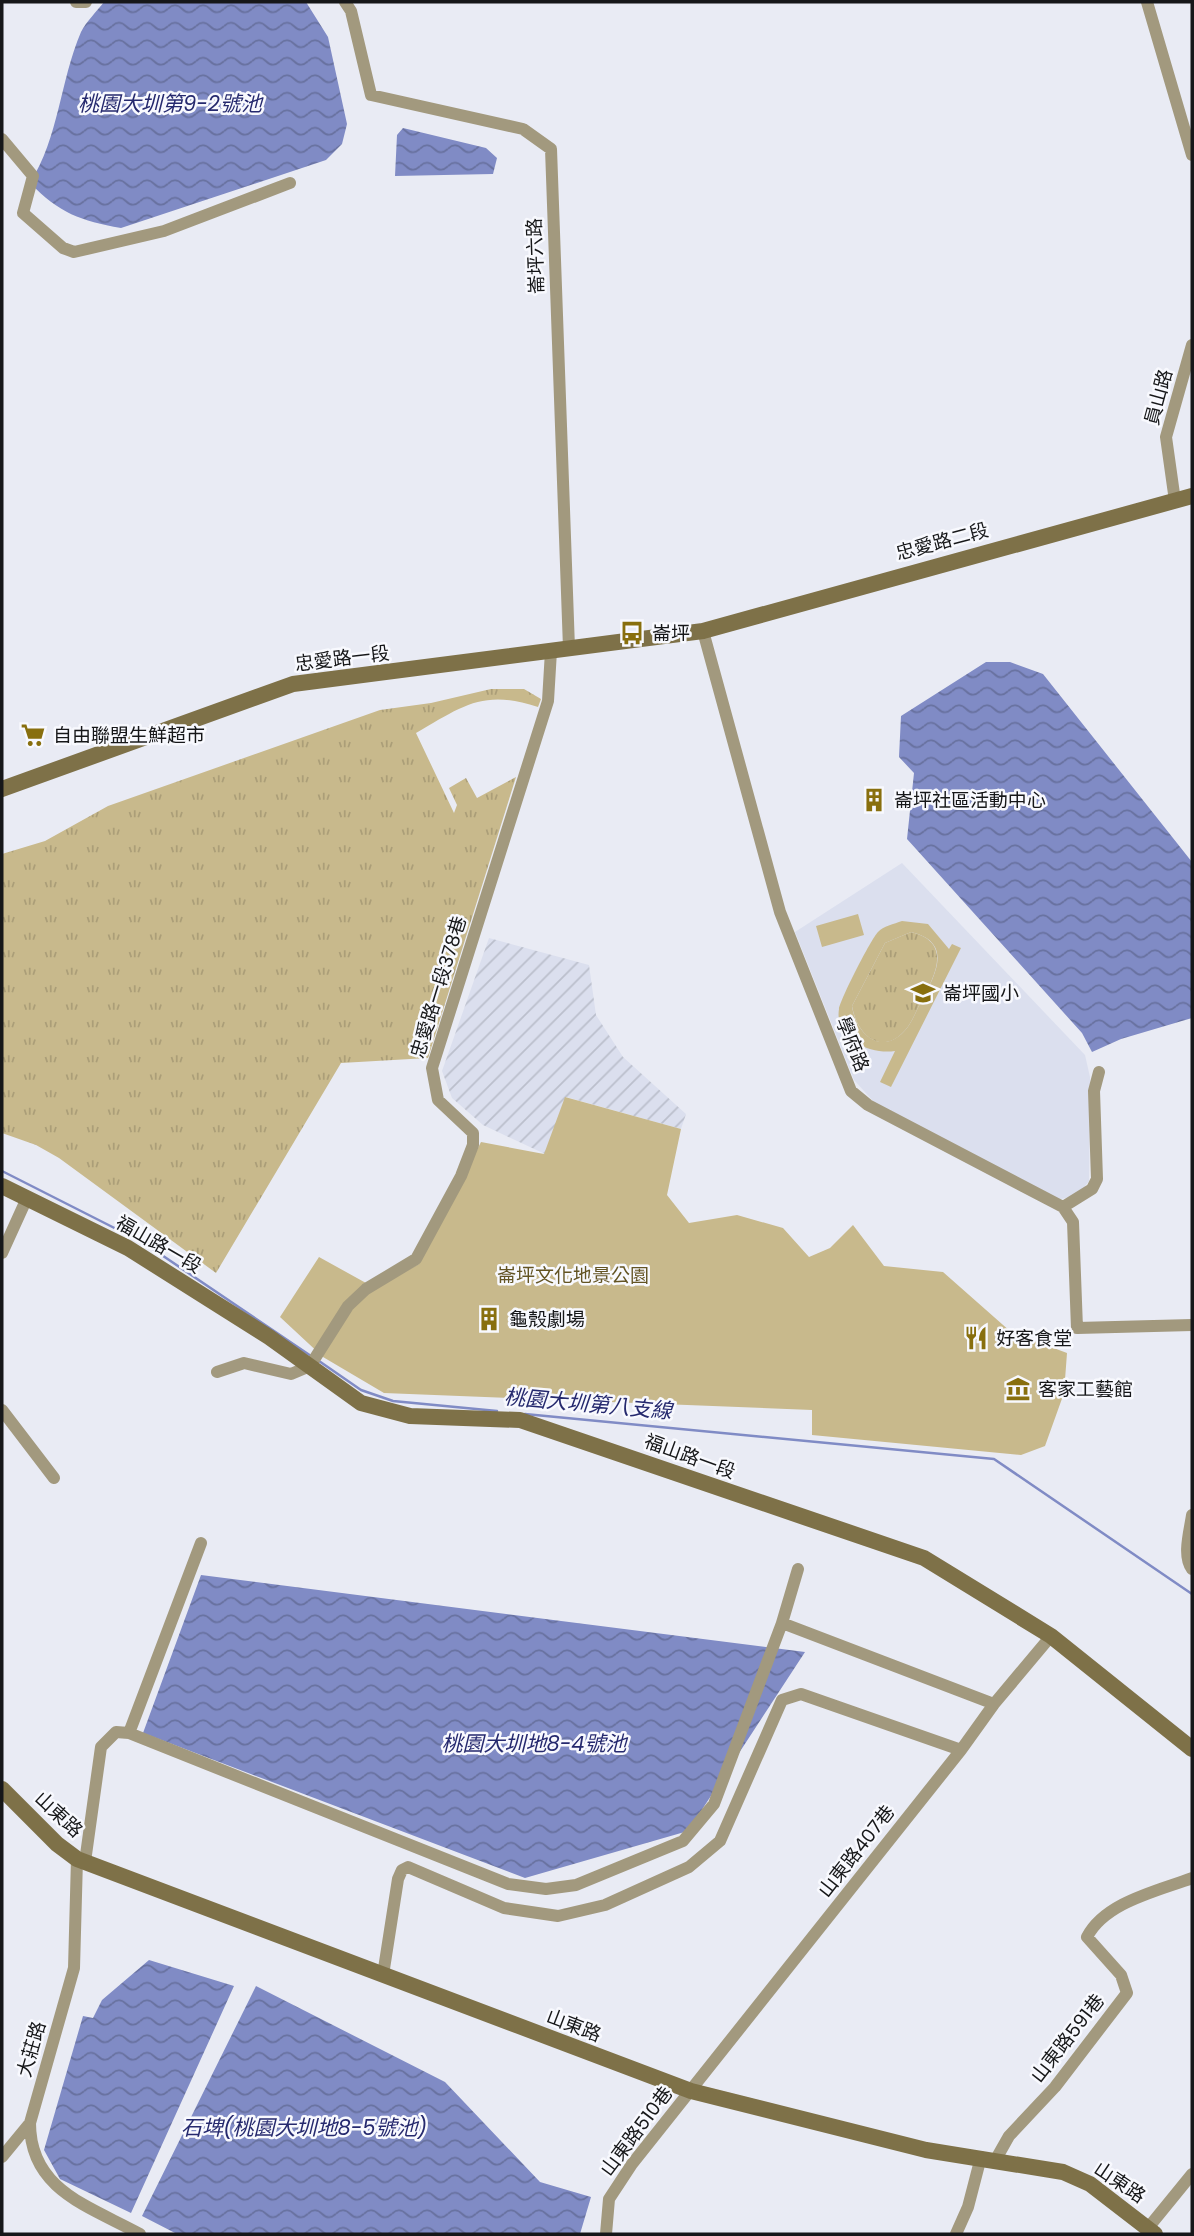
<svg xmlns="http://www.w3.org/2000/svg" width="1194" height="2236" font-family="Poppins,'Noto Sans TC',sans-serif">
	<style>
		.built { fill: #dbdfee }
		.industrial { fill: url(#industrial-furrows) }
		.grass { fill: url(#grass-tufts) }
		.green { fill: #c8b98c; fill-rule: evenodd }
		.water { fill: url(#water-waves) }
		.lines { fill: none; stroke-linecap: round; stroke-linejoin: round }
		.stream { stroke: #808bc5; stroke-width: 2.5 }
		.street { stroke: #a2997e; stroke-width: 12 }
		.secondary { stroke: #7e7148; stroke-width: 16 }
		.labels { text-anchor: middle; stroke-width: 5; stroke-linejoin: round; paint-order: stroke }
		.street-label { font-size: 19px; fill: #161719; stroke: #f8f9fe }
		.poi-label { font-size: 19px; fill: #161719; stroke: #f8f9fe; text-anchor: start }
		.park-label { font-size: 19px; fill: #635423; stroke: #f8f9fe }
		.water-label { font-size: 21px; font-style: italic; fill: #25296e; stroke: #f8f9fe }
	</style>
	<defs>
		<pattern id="industrial-furrows" width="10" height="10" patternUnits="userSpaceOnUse" patternTransform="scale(1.75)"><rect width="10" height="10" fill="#dbdfee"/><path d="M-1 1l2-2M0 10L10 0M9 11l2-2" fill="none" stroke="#bbbfcc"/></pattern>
		<pattern id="grass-tufts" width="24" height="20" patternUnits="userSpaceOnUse" patternTransform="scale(1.75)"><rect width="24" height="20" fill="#c8b98c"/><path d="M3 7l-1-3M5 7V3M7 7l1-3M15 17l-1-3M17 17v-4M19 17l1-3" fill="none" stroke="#ab9e78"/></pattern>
		<pattern id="water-waves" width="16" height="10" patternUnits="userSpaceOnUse" patternTransform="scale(1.75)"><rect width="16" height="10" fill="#808bc5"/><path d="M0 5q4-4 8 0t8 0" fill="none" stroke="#68719f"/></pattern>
	</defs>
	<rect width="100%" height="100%" fill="#e9ebf4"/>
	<path class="built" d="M902,863L1085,1055L1090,1077L1089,1181L1078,1195L1057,1200L874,1102L854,1080L795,932Z"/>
	<path class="industrial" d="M489,938L589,965L596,1015L623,1057L686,1114L681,1129L566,1097L545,1154L483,1125L452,1098L442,1071Z"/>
	<path class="grass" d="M491,689H524L541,699L538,707C483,689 463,706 416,733L454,813L457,805L449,788L466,778L477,798L516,777L428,1058L341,1063L216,1273L59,1158L36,1145L2,1133V854L45,841L108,806L380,710L431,703Z
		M911,932C952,942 936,974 922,1000C917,1009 913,1020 907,1028C883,1058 857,1036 852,1006L885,943Z"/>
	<path class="green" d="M858,914L864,935L822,947L816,926Z
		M902,921L928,924L949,949L952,944L961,948L891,1087L880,1082L895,1051C871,1055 834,1039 839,1009C840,1000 871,939 878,932C883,926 894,924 902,921ZM911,932C953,942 936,974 922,1000C917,1009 913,1020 907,1028C883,1058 856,1035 852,1006L885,943Z
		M565,1097L681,1129L667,1195L689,1223L737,1215L783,1228L809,1257L830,1248L853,1225L884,1266L943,1272L1011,1332L1067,1353L1064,1393L1045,1446L1021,1455L812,1435V1410L384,1393L323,1357L280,1317L319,1257L375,1288L419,1264L481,1142L544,1154Z"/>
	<path class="water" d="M104,2H306L328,37L347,124L342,144L326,160L121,228C81,221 59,213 30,183C59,137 60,81 81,32C86,22 97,11 104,2Z
		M403,128L486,148L497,158L493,174L395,176L397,135Z
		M986,662H1010L1043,674L1192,862V1018L1121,1039L1092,1052L1082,1033L907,839L914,773L899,757L901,716Z
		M201,1575L805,1652L688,1831L525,1878L143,1733Z
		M149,1960L234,1986L131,2213L60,2179L44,2150L83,2016L93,2018L102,2000Z
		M256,1986L445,2082L540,2182L591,2197L580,2234H177L142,2216Z"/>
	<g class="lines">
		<path class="stream" d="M2,1171L144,1243L311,1356
			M319,1361L361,1390L393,1401L497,1411
			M525,1414L994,1459L1192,1594"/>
		<path class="street" d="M76,2H86
			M345,2L351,11L371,95L523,129L551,149L569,648
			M1147,2L1192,155
			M2,139L33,176L23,213L63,248L74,252L164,231L290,183
			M1175,501L1166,437L1192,345
			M703,631L780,912L851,1091L868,1105L1063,1207L1073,1222L1077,1328L1192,1325
			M1063,1207L1092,1189L1097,1179L1094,1091L1099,1072
			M2,1253L27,1198
			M217,1372L244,1363L291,1374L310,1366L348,1306L366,1289L416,1259L461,1176L473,1145V1133L438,1100L432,1068L548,701L551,651
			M2,1410L54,1478
			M1192,1515C1190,1530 1182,1556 1192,1569
			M782,1623L994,1704
			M129,1733L201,1543
			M77,1859L74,1968L30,2123C30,2190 89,2206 140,2234
			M85,1862L101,1747L116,1732L129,1733L508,1884L546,1889L576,1885L683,1841L714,1804L782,1623L798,1569
			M383,1975L398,1879L402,1870L408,1867L504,1908L558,1916L605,1905L689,1867L720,1841L782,1700L801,1694L961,1750
			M2,2157L30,2123
			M996,2159L1009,2136L1055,2087L1127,1993L1121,1975L1087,1937C1105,1902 1158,1891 1192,1878
			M1148,2228L1192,2174
			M606,2234L609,2199L632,2164L961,1750L994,1704L1051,1636
			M956,2234L968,2207L981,2157"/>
		<path class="secondary" d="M2,789L293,684L703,631L1192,496
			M2,1186L128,1248L269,1337L361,1403L410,1416L520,1420L924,1558L1051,1636L1192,1749
			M2,1789L57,1844L77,1859L691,2091L926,2150L1063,2172L1090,2184L1155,2234"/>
	</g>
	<defs>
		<g id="bus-bare" transform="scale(1.89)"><path d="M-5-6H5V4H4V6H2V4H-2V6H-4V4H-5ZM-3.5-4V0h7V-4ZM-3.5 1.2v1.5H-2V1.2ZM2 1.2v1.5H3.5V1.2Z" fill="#886f0e" stroke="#f8f9fe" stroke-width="2.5" paint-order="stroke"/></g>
		<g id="supermarket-bare" transform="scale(1.89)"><path d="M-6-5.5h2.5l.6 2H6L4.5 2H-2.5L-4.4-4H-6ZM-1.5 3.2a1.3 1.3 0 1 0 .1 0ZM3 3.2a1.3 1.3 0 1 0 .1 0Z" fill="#886f0e" stroke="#f8f9fe" stroke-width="2.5" paint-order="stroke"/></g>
		<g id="building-bare" transform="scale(1.89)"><path d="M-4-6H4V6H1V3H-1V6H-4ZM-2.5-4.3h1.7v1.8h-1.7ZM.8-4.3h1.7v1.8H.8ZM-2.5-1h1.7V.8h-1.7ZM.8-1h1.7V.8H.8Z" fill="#886f0e" stroke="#f8f9fe" stroke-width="2.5" paint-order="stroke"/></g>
		<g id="school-bare" transform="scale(1.89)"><path d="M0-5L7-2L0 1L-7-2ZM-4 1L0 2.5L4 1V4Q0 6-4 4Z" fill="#886f0e" stroke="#f8f9fe" stroke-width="2.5" paint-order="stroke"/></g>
		<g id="restaurant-bare" transform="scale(1.89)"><path d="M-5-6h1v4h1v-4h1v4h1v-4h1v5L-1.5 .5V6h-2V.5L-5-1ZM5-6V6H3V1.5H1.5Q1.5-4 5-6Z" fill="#886f0e" stroke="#f8f9fe" stroke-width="2.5" paint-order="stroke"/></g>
		<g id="museum-bare" transform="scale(1.89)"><path d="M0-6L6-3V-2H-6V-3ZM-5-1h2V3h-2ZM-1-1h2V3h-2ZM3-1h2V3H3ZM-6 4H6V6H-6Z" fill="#886f0e" stroke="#f8f9fe" stroke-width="2.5" paint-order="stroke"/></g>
	</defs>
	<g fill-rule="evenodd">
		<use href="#bus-bare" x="632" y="633"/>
		<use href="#supermarket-bare" x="33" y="735"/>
		<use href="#building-bare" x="874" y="800"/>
		<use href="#school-bare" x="923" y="993"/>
		<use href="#building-bare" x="489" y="1319"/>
		<use href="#restaurant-bare" x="976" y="1338"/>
		<use href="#museum-bare" x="1018" y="1389"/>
	</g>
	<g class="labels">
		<g class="street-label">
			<text transform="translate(535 256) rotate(-92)" y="7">崙坪六路</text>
			<text transform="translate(1158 397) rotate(-75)" y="7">員山路</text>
			<text transform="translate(942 541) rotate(-15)" y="7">忠愛路二段</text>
			<text transform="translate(342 658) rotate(-7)" y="7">忠愛路一段</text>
			<text transform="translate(438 987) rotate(-73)" y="7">忠愛路一段378巷</text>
			<text transform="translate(853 1044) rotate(68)" y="7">學府路</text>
			<text transform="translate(159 1244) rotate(30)" y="7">福山路一段</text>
			<text transform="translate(690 1456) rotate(20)" y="7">福山路一段</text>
			<text transform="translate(59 1814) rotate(43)" y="7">山東路</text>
			<text transform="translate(856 1851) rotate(-52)" y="7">山東路407巷</text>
			<text transform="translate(574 2025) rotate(21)" y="7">山東路</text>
			<text transform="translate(1067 2038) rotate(-52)" y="7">山東路591巷</text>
			<text transform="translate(31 2049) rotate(-74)" y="7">大莊路</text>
			<text transform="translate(636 2131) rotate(-53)" y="7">山東路510巷</text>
			<text transform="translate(1120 2182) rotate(34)" y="7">山東路</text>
		</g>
		<g class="poi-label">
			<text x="652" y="640">崙坪</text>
			<text x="53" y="742">自由聯盟生鮮超市</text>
			<text x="894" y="807">崙坪社區活動中心</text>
			<text x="943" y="1000">崙坪國小</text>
			<text x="509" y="1326">龜殼劇場</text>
			<text x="996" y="1345">好客食堂</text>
			<text x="1038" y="1396">客家工藝館</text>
		</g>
		<g class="park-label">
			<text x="573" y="1282">崙坪文化地景公園</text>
		</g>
		<g class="water-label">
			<text x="170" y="111">桃園大圳第9-2號池</text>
			<text transform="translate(588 1404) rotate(5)" y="7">桃園大圳第八支線</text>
			<text x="534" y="1751">桃園大圳地8-4號池</text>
			<text x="304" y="2135">石埤(桃園大圳地8-5號池)</text>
		</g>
	</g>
	<rect width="1194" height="2236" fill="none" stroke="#161719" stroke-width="7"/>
</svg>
